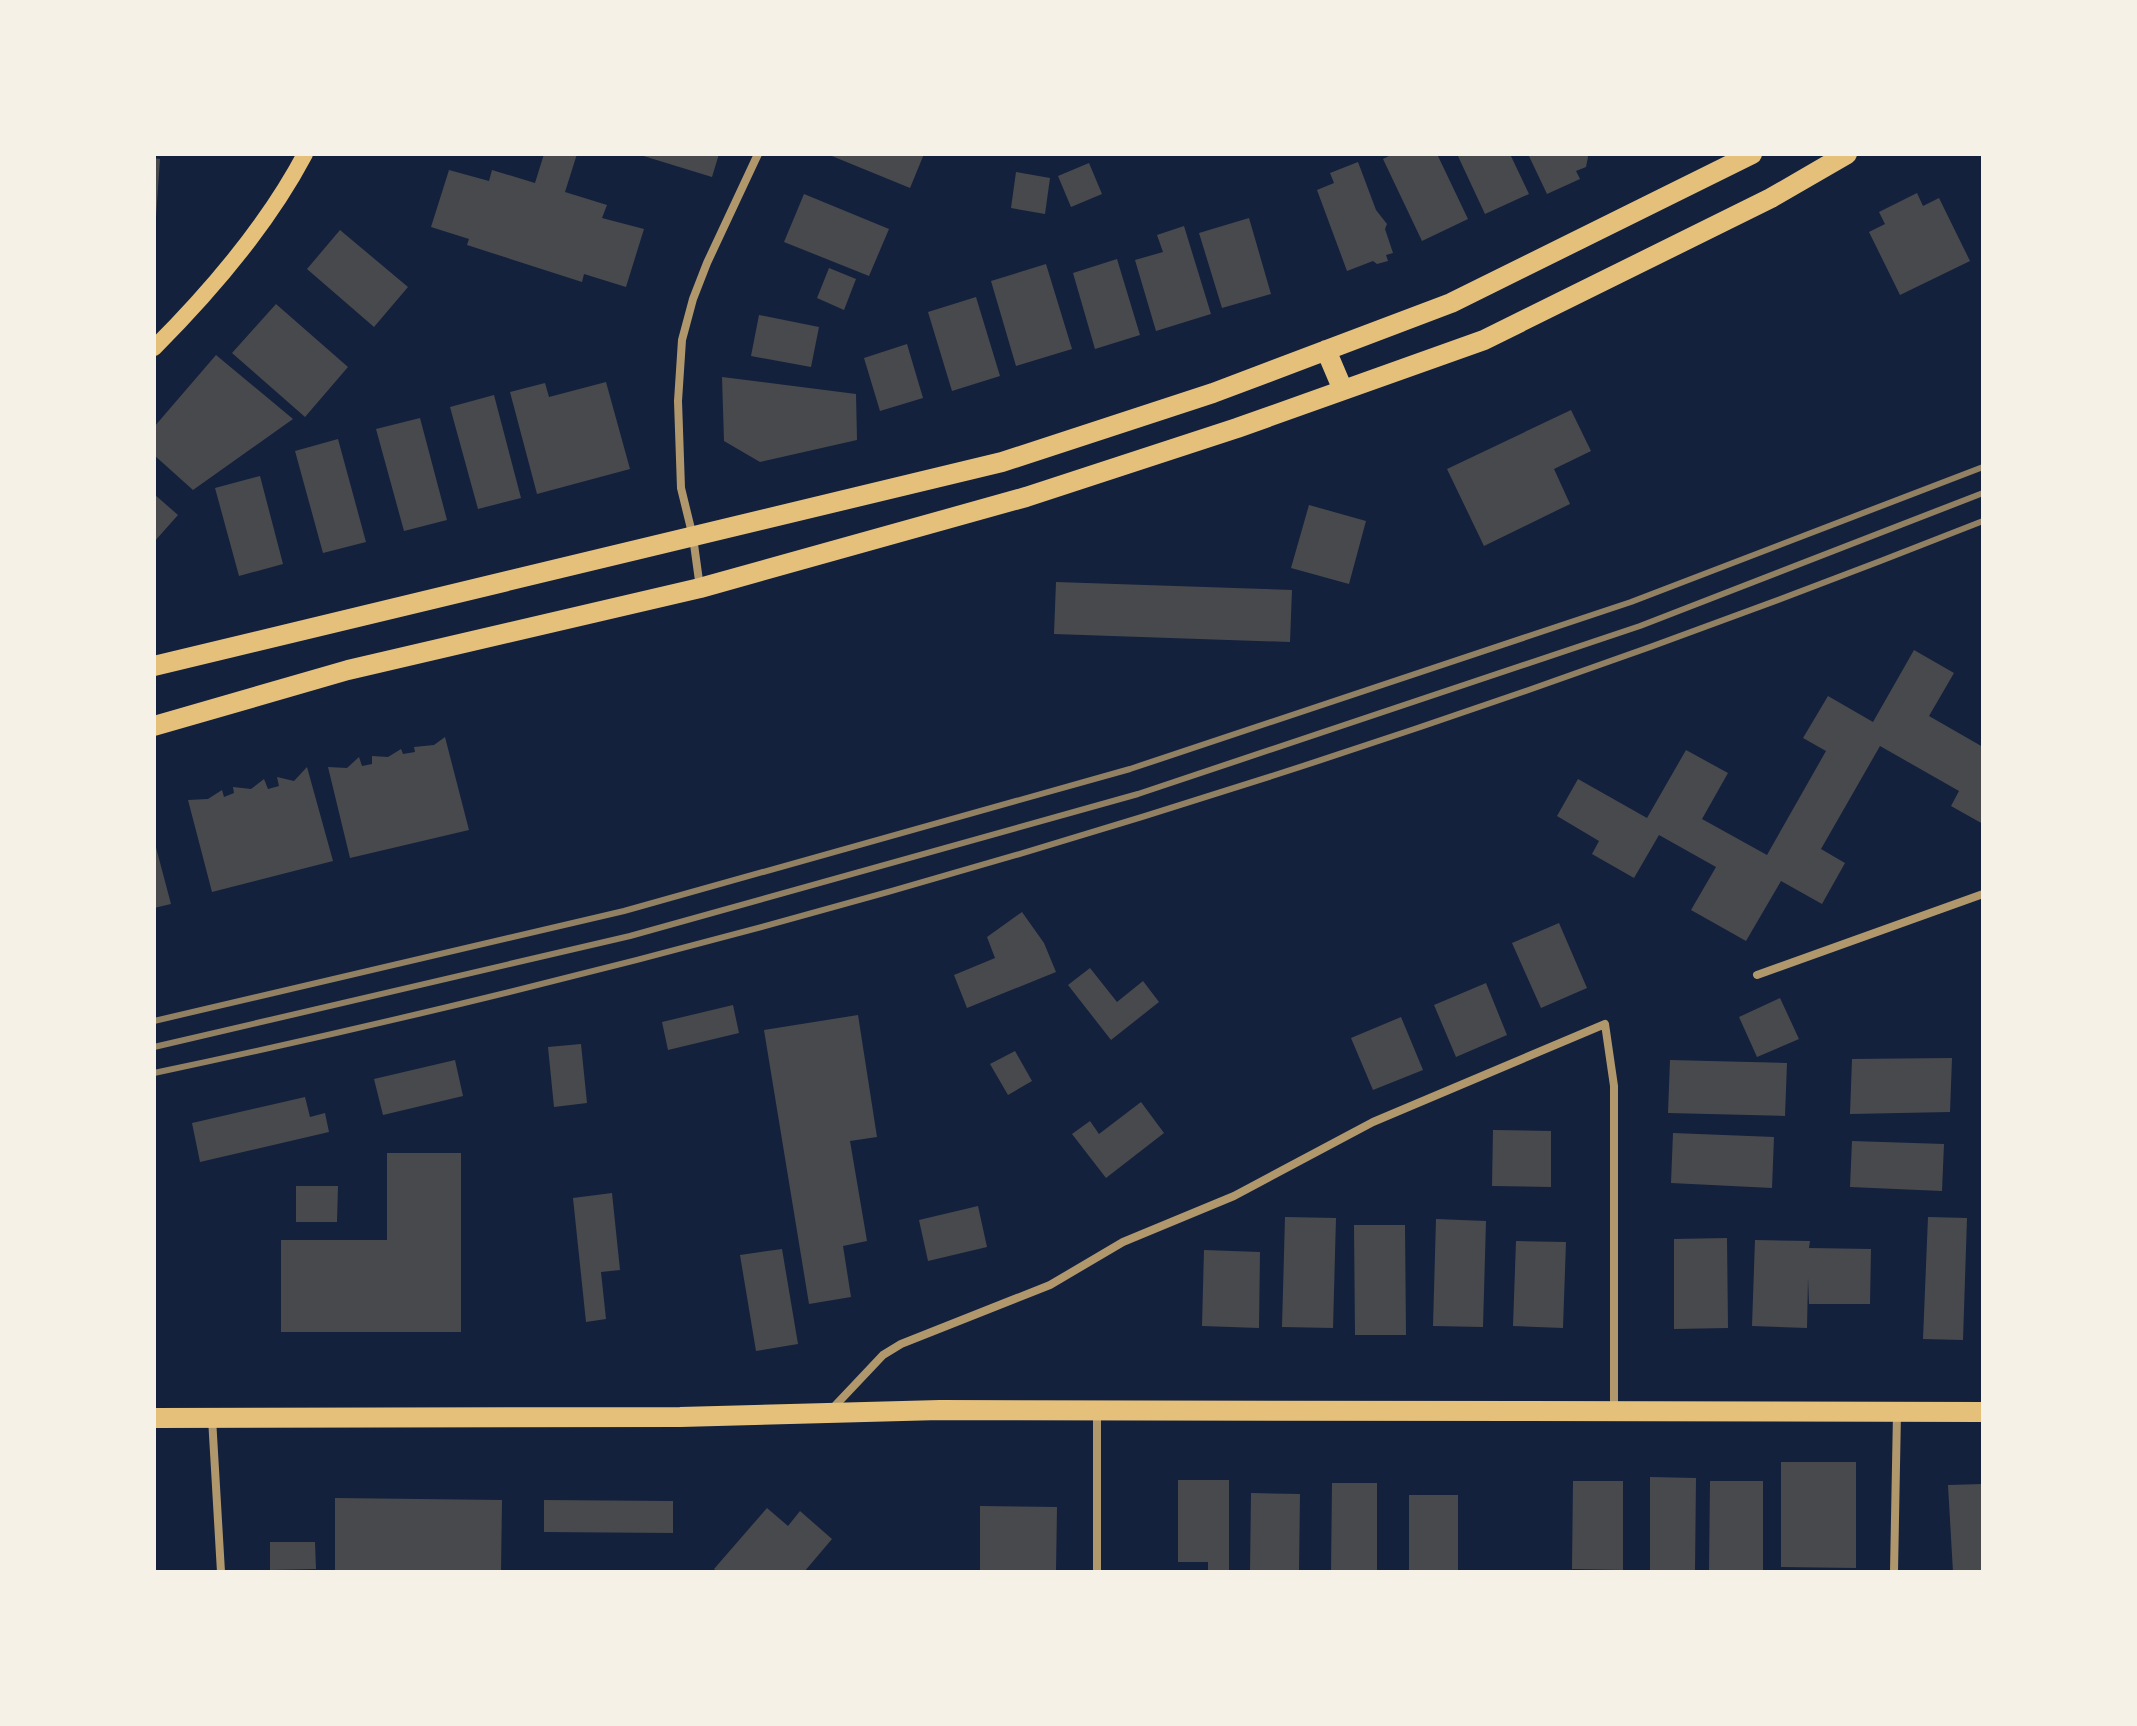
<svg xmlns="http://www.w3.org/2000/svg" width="2137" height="1726" font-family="Cabin,sans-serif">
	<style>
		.building { fill: #48494c }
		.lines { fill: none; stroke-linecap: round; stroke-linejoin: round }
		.minor { stroke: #b1986c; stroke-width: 8 }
		.secondary { stroke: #e5c07b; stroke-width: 16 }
		.primary { stroke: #e5c07b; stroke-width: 20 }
		.rail { stroke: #918062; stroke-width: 6 }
	</style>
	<rect width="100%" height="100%" fill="#14213d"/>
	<path class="building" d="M544,154H577L565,192L607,205L602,218L644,229L626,287L584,274L582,282L467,245L469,239L431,227L449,170L489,181L492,170L535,183Z
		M637,154H719L712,177Z
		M827,154H924L910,188Z
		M1393,154H1437L1468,219L1422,241L1383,159Z
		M1457,154H1510L1529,194L1485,214Z
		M1528,154H1587L1588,157L1586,167L1576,171L1580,179L1547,194Z
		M154,158L160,159L156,217H154Z
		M1358,162L1376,210L1387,224L1385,229L1393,253L1386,255L1388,261L1377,264L1373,261L1347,271L1317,190L1334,183L1330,173Z
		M1089,163L1102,194L1071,207L1058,176Z
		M1016,172L1050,178L1045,214L1011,208Z
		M1917,193L1923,206L1939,198L1970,261L1900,295L1869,232L1885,224L1879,212Z
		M804,194L889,229L869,276L784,242Z
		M1249,218L1271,294L1222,308L1199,233Z
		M1184,226L1211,314L1156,331L1135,260L1163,252L1157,235Z
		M340,230L408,287L374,327L307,269Z
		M1117,259L1140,335L1095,349L1073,273Z
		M1046,264L1072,349L1016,366L991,281Z
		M829,268L856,279L844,310L817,298Z
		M976,297L1000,376L952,391L928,312Z
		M276,304L348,367L305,417L232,353Z
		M759,315L819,327L811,367L751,356Z
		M907,344L923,398L880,411L864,358Z
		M216,355L293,419L193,490L154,455V427Z
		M722,377L856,394L857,440L760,462L724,441Z
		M606,382L630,469L537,494L510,392L545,383L549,397Z
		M494,395L521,498L478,509L450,407Z
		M1571,410L1591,451L1554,469L1570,504L1484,546L1447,469Z
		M420,418L447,520L404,531L376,429Z
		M338,439L366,542L323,553L295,451Z
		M260,476L283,564L239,576L215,488Z
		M154,494L178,515L154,542Z
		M1309,505L1366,521L1349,584L1291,568Z
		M1056,582L1292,590L1290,642L1054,634Z
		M1914,650L1954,673L1929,716L1983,747V824L1951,806L1959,791L1880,746L1821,849L1845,863L1822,904L1781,881L1746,941L1691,910L1716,867L1659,835L1634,878L1592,854L1599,841L1557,816L1578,779L1647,818L1686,750L1728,773L1702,819L1767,855L1826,751L1803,738L1828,696L1873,722Z
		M445,737L469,830L350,858L328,767L347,768L359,757L362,766L372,764V756L388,757L401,749L403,754L415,752L414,747L434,745Z
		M307,767L333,861L212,892L188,800L208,799L222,790L224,797L234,793L233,787L251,789L264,779L268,789L279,786L277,777L294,781Z
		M154,840L171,904L154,908Z
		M1022,912L1044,943L1056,972L967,1008L954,975L995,958L987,937Z
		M1559,923L1587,988L1541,1008L1512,943Z
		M1090,968L1117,1002L1143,981L1159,1002L1111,1040L1068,985Z
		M1486,983L1507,1035L1456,1057L1434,1005Z
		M1780,998L1799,1039L1757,1057L1739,1017Z
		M733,1005L739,1033L668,1050L662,1022Z
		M858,1015L877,1137L850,1141L867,1241L843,1246L851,1297L809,1304L764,1030Z
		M1401,1017L1423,1070L1373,1090L1351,1038Z
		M581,1044L587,1103L554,1107L548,1047Z
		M1015,1051L1032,1081L1008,1095L990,1064Z
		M1952,1058L1950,1112L1850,1114L1852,1059Z
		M455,1060L463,1096L383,1115L374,1079Z
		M1670,1060L1787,1063L1785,1116L1668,1113Z
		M305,1097L310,1117L325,1113L329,1132L200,1162L192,1123Z
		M1141,1102L1164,1133L1106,1178L1072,1134L1090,1121L1099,1134Z
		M1493,1130L1551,1131V1187L1492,1186Z
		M1673,1133L1774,1137L1772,1188L1671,1183Z
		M1852,1141L1944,1144L1942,1191L1850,1187Z
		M387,1153H461V1332H281V1240H387Z
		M296,1186H338L337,1222H296Z
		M612,1193L620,1270L601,1272L606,1319L586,1322L573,1198Z
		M978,1206L987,1247L928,1261L919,1220Z
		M1285,1217L1336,1218L1333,1328L1282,1327Z
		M1928,1217L1967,1218L1963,1340L1923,1339Z
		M1436,1219L1486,1221L1483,1327L1433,1326Z
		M1354,1225H1405L1406,1335H1355Z
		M1727,1238L1728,1328L1674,1329V1239Z
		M1755,1240L1810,1241L1809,1248L1871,1249L1870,1304H1809L1808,1278L1807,1328L1752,1326Z
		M1516,1241L1566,1242L1563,1328L1513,1326Z
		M782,1249L798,1344L756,1351L740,1255Z
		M1204,1250L1260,1252L1259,1328L1202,1326Z
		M1781,1462H1856V1568L1781,1567Z
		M1650,1477L1696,1478L1695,1572H1650Z
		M1178,1480H1229V1572H1208V1562H1178Z
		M1573,1481H1623V1570L1572,1569Z
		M1710,1481H1763V1572H1709Z
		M1332,1483H1377V1572H1331Z
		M1983,1484V1572H1953L1948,1485Z
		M1251,1493L1300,1494L1299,1572H1250Z
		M1409,1495H1458V1571L1409,1570Z
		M335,1498L502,1500L501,1572H335Z
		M544,1500L673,1501V1533L544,1532Z
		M980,1506L1057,1507L1056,1572H980Z
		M767,1508L788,1526L800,1511L832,1539L804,1572H718L714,1569Z
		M270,1542H315L316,1569L270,1570Z"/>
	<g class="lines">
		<path class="minor" d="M700,588L693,537L681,488L678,401L682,340L693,299L707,263L758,154
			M1757,975L1983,894
			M831,1410L883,1355L901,1344L1050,1285L1123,1242L1234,1196L1373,1122L1605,1024L1614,1086V1410
			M1097,1413V1572
			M212,1418L221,1572
			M1894,1572L1897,1413"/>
		<path class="secondary" d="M154,348C212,290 267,226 305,154"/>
		<path class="primary" d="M1326,350L1343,390
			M154,666L1002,462L1213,393L1451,303L1752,154
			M154,726L348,670L700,588L1026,497L1237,428L1484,340L1771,198L1847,154
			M154,1418L680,1417L940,1410L1983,1412"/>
		<path class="rail" d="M154,1021L624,911L1130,769L1631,602L1983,467
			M154,1047L630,936L1138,794L1640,626L1983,493
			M154,1073C776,942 1392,755 1983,521"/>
	</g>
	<rect width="2137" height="1726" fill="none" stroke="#f6f1e7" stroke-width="312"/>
</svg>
